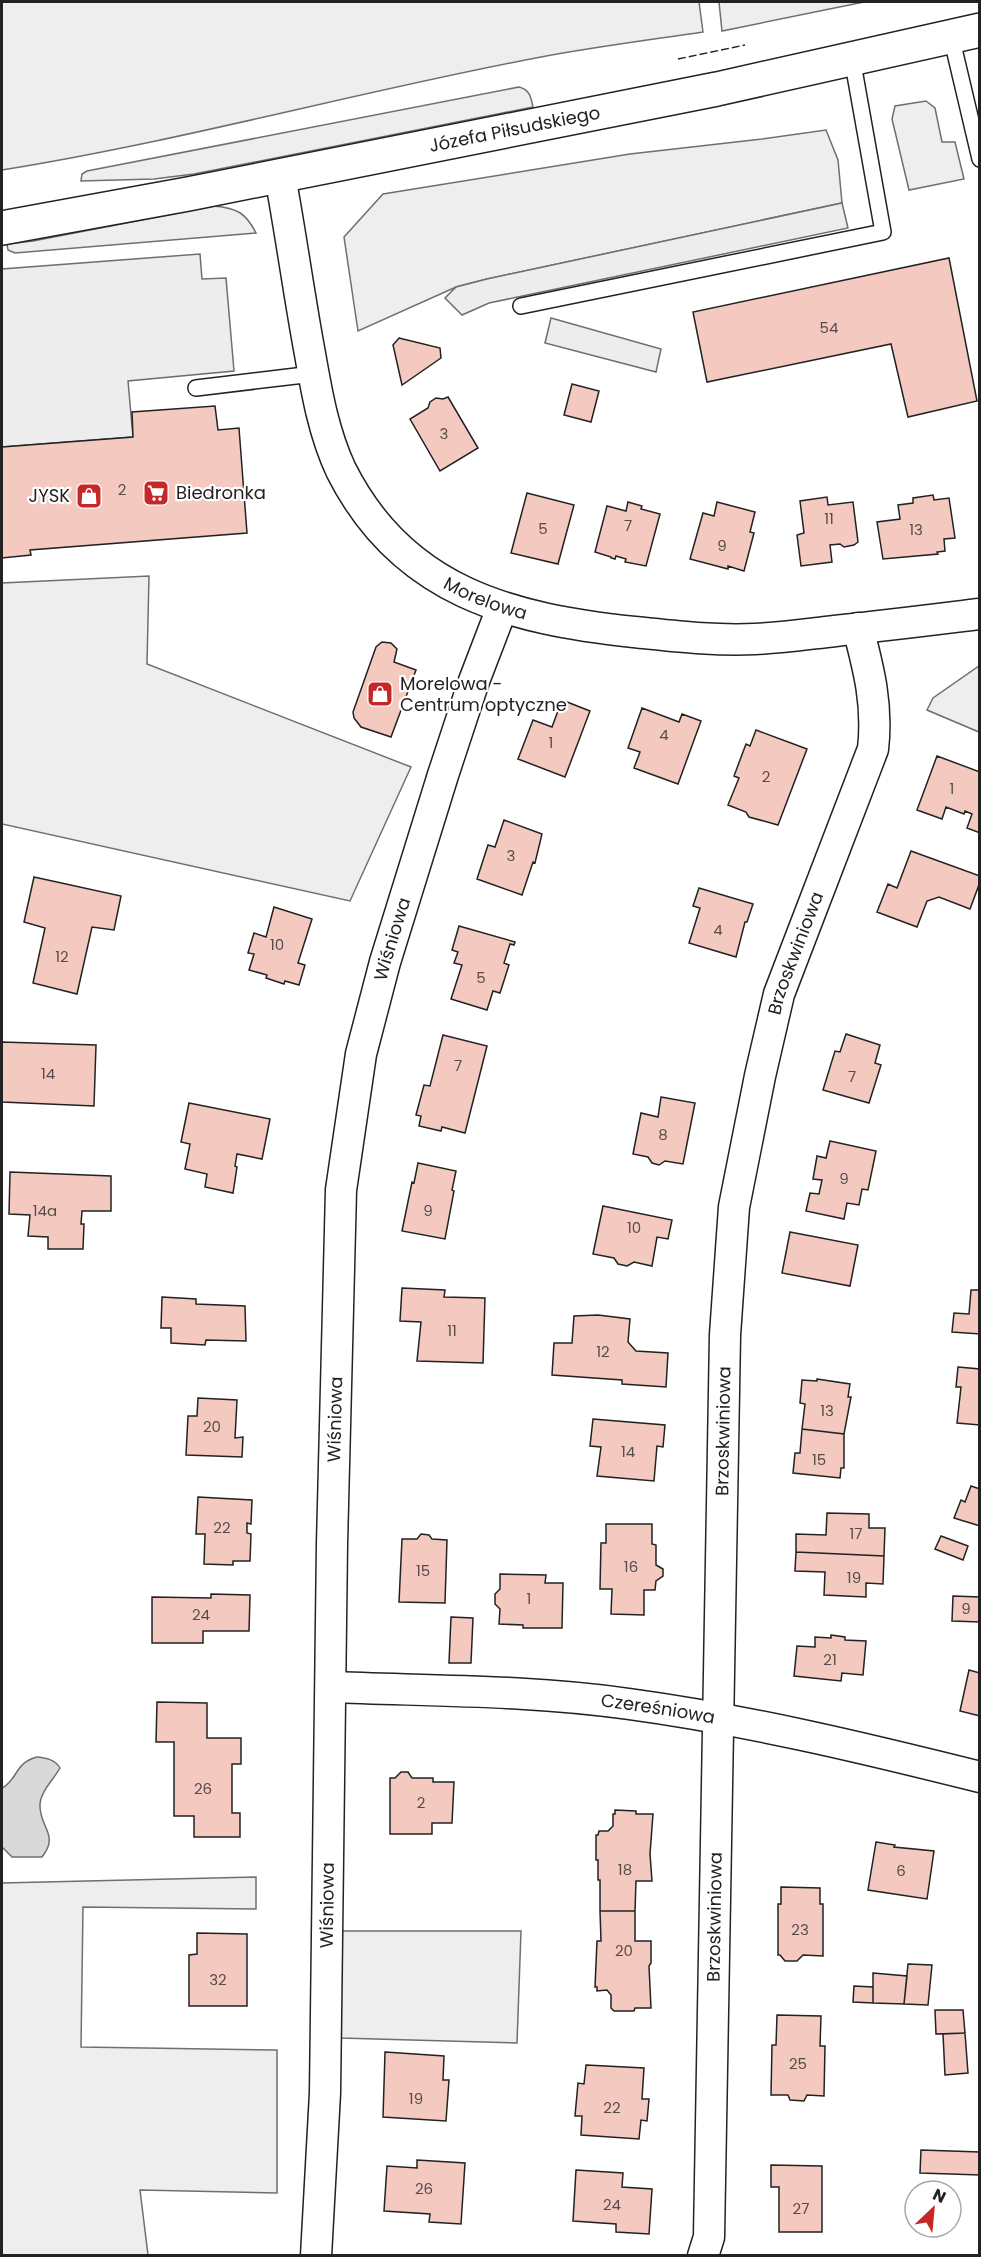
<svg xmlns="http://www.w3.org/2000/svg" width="981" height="2257" font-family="Poppins,sans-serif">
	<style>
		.green { fill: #eee; stroke: #6f6f6f; stroke-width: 1.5 }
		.parking { fill: #ededed; stroke: #6f6f6f; stroke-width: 1.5 }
		.water { fill: #d9d9d9; stroke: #6f6f6f; stroke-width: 1.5 }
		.building { fill: #f3c9c0; stroke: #222; stroke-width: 1.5 }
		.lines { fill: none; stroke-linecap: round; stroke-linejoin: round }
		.service-casing { stroke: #222; stroke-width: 18 }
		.minor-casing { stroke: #222; stroke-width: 33 }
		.tertiary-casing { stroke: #222; stroke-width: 36 }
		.service { stroke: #fff; stroke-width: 15 }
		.minor { stroke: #fff; stroke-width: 30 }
		.tertiary { stroke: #fff; stroke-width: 33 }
		.fence { stroke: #222; stroke-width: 1.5; stroke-dasharray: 8 3; stroke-linecap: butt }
		.labels { text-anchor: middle; stroke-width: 4.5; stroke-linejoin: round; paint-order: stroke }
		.number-label { font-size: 15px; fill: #564c4a }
		.street-label { font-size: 18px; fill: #222; stroke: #fff }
		.poi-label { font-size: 18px; fill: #222; stroke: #fff; text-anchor: start }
	</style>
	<rect width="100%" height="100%" fill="#fff"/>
	<path class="green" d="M2,2H699L703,32C649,40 594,47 541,57C360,91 183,141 2,170Z
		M719,2H864L722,31Z
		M519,87C530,90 531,97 533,107L194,174L154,179L81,181L82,174L87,171Z
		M926,101L935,108L942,142H955L964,179L909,190L892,119L895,106Z
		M826,130L838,160L842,203L487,279L456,287L358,331L344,237L383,194L630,154L762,139Z
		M214,206C237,208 246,213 256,233L15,253L8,250L7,244L33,241Z
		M149,576L147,664L411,767L350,901L2,824V583Z
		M979,666V732L927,710L933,698Z
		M256,1877V1909L83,1907L81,2047L277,2050V2193L140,2190L148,2255H2V1883Z
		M339,1931H521L517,2043L340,2038Z"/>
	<path class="parking" d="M842,203L848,228L489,303L462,315L445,298L456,287L487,279Z
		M200,254L202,279L226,278L234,371L128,381L133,437L2,447V269Z
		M551,318L661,349L656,372L545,343Z"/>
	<path class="water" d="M37,1757C45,1758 55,1759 60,1768C54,1779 40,1792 40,1805C39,1827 60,1835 42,1857H12L2,1847V1788C18,1780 14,1763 37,1757Z"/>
	<path class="building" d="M949,258L977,401L908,417L891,344L707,382L693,312Z
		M399,338L440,348L441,358L402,385L393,345Z
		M572,384L599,391L591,422L564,415Z
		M448,397L478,448L440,471L410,419L428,408L430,402L436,398L443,399Z
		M215,406L218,430L239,428L247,533L30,550L31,555L2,558V447L133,437L132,412Z
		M527,493L574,505L558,564L511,553Z
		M933,495L934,500L949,498L955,538L944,539L945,551L937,552L938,554L883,559L877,522L900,519L898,505L913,503V498Z
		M827,497L828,505L853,502L858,542L854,545L844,547L840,544L830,545L832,562L801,566L797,535L804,533L800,501Z
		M628,502L642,506L641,509L660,514L646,566L625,562L626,559L616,556L615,559L611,558V557L595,552L607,506L626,511Z
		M717,502L755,512L750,532L754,533L744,571L728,566V569L690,559L703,513L714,516Z
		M382,642L391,643L397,649L394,662L416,670L391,737L361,727L354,718L353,712L376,647Z
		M562,700L590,711L565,777L518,759L533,720L552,727Z
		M642,708L679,722L682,714L701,721L678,784L634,768L640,752L628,748Z
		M756,730L807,749L778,825L749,817L746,812L728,805L739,778L734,776L746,744L750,746Z
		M937,756L980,772V833L967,828L972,814L965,811L964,814L946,807L942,819L917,810Z
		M504,820L542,834L535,863L533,862L522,895L477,879L488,845L495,847Z
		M911,851L980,876V882L970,909L939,897L927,901L917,927L877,912L888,884L897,888Z
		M34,877L121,896L114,930L92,927L77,994L33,983L45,928L24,922Z
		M699,888L753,904L747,922H745L736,957L689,943L700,908L693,906Z
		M274,907L312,919L298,963L305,965L299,985L285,981L284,984L266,978L267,975L249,970L254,954L248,953L254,933L266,937Z
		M459,926L515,942L514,945L510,944L504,963L509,965L500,993L493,991L487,1010L451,999L462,965L454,963L458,952L452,950Z
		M846,1034L880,1045L875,1063L881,1065L869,1103L823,1090L835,1051L840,1052Z
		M443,1035L487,1046L465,1133L442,1127L441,1131L419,1126L421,1116L416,1115L424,1085L430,1086Z
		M2,1042L96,1045L94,1106L2,1102Z
		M661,1097L695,1103L683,1164L665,1161L659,1165L652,1163L648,1157L633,1154L641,1113L658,1117Z
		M189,1103L270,1119L262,1159L237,1154L235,1166L237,1167L233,1193L205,1187L207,1174L185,1169L190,1144L181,1142Z
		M830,1141L876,1151L868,1190L862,1189L859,1205L847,1203L844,1219L806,1211L810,1193L819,1194L822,1180L813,1179L817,1156L826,1158Z
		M418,1163L456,1171L452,1190L454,1191L445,1239L402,1231L412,1182L414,1183Z
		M10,1172L111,1176V1211H82L81,1224H84L83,1249H48V1237L28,1236L30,1215L9,1214Z
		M603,1206L672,1220L668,1239L657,1237L652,1266L634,1262L627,1266L618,1264L614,1258L593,1254Z
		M790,1232L858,1245L850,1286L782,1273Z
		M402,1288L445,1290L444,1297L485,1298L483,1363L417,1361L421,1322L400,1321Z
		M971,1290H980V1334L952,1332L954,1313L969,1314Z
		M162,1297L196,1299V1304L245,1306L246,1341L206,1340L205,1345L171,1343V1328H161Z
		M598,1315L630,1319L628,1342L636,1351L668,1353L666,1387L622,1384V1380L552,1375L554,1343H572L574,1316Z
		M958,1367L980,1369V1425L957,1423L961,1387H956Z
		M817,1379L850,1384L848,1397H851L844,1434L802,1429L805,1404L800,1403L802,1380L817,1381Z
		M198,1398L237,1400L235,1438L243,1437L242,1457L186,1455L188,1416H197Z
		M593,1419L665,1425L663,1447L657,1446L654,1481L597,1476L601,1447L590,1446Z
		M802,1429L844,1434V1468H841L840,1478L793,1473L795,1453H800Z
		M971,1486L980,1489V1526L954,1518L961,1500L965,1502Z
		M198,1497L252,1500L251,1524L247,1523V1533L251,1534L250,1561H233V1565L204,1564L205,1534H196Z
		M827,1513L869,1514V1528H885L884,1556L796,1552V1534L826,1535Z
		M606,1524H652V1544L656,1545V1565L663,1569V1576L656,1581L655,1590H644V1615L611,1614L612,1589H600L601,1543H606Z
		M421,1534L429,1535L432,1539L447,1540L445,1603L399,1602L402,1539H417Z
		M941,1536L968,1546L963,1560L935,1549Z
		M796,1552L884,1556L883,1584L866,1583V1597L824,1595L825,1572L795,1571Z
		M500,1574L546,1575L545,1583H563L562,1628H523V1625L499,1624L500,1609L495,1604V1594L500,1589Z
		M211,1594L250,1595L249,1631H203V1643H152V1597L211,1598Z
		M953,1596L980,1597V1622L952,1621Z
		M451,1617L473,1618L471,1663H449Z
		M831,1635L845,1637V1640L866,1641L863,1675L842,1673L841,1681L794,1676L797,1646L815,1647V1637L831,1638Z
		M969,1670L980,1673V1716L960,1711Z
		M157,1702L207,1703V1738H241V1764H232V1813H240V1837H194V1816H174V1742H156Z
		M401,1772H408L412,1778H433V1782H454L452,1823H432V1834H390V1778H395Z
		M615,1810L636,1811V1814H653L650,1854L652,1881H636L635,1911H600V1880H598V1860H596V1835H598L599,1831H608L613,1826V1814H615Z
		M876,1842L895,1845L894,1847L934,1851L927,1899L868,1890Z
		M781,1887L820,1888V1904H823V1956L803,1955L797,1961H785L780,1955H778V1904H781Z
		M600,1911H635V1941H651V1963L649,1966L651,2008H635L634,2011H614L611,2008V1995L607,1990L597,1991V1987H595L597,1941H601Z
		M197,1933L247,1934V2006H189V1955L197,1954Z
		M908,1964L932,1965L928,2005L904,2004Z
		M873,1973L907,1976L904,2004L873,2003Z
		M854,1986L873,1987V2003L853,2002Z
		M935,2010H963L965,2033L936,2034Z
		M777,2015L821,2016L820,2046H825L824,2096L807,2095L804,2101L790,2100L788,2095H771L772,2045H776Z
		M965,2033L968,2073L945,2075L943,2034Z
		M385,2052L444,2056L443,2080H449L446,2121L383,2117Z
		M586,2065L644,2068L642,2099H649L647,2121L641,2120L639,2139L581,2135L582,2116H575L578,2083L584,2084Z
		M921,2150L980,2152V2175L920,2173Z
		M417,2160L465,2163L461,2224L429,2222L430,2214L384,2211L387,2166L417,2168Z
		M771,2165L822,2166V2232H779V2187H771Z
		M576,2170L623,2173L622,2187L652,2189L649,2234L616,2232V2224L573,2221Z"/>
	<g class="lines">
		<g class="service-casing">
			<path id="service" d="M951,36L980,159
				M521,306L883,232L852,58
				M196,388L313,374"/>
		</g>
		<g class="minor-casing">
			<g id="minor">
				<path id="s1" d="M280,176C291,235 299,295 310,354C317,394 324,434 341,470C402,592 511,619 634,632C674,636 714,641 755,639C781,638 808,634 835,631C883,626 931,620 980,614"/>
				<path id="s2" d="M331,1687C430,1691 530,1690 629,1704C747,1720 864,1748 980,1777"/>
				<path id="s3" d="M316,2256L325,2093L332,1544L341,1190L361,1054L385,962L443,775L474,681L502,608"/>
				<path id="s4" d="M703,2256L709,2237L725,1335L734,1207L760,1076L779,994L873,749C878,705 869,670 858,628"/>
			</g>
		</g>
		<g class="tertiary-casing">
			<g id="tertiary">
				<path id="s5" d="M2,228L188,194L717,89L980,30"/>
			</g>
		</g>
		<use href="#service" class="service"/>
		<use href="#minor" class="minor"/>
		<use href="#tertiary" class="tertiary"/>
		<path class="fence" d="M678,59L745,45"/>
	</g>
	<defs>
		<g id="supermarket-square" transform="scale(1.35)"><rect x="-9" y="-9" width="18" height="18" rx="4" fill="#c62828" stroke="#fff"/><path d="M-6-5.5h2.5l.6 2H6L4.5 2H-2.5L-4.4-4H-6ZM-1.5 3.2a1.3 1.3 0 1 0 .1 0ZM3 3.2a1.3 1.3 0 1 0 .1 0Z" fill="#fff"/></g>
		<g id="shop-square" transform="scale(1.35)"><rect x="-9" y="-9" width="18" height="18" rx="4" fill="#c62828" stroke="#fff"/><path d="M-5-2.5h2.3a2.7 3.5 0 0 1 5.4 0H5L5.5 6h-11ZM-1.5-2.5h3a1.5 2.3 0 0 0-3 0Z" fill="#fff"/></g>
	</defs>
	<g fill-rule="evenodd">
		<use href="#supermarket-square" x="156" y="493"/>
		<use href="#shop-square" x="89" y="496"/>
		<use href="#shop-square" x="380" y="694"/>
	</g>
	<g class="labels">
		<g class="number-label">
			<text x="829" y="333">54</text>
			<text x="444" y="439">3</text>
			<text x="122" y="495">2</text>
			<text x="829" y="524">11</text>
			<text x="628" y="531">7</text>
			<text x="543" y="534">5</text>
			<text x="916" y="535">13</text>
			<text x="722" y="551">9</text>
			<text x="664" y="740">4</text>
			<text x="551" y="748">1</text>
			<text x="766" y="782">2</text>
			<text x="952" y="794">1</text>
			<text x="511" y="861">3</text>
			<text x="718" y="935">4</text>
			<text x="277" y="950">10</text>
			<text x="62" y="962">12</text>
			<text x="481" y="983">5</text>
			<text x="458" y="1071">7</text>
			<text x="48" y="1079">14</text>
			<text x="852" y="1082">7</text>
			<text x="663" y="1140">8</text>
			<text x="844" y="1184">9</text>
			<text x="45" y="1216">14a</text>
			<text x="428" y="1216">9</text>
			<text x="634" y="1233">10</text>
			<text x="452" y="1336">11</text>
			<text x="603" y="1357">12</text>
			<text x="827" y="1416">13</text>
			<text x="212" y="1432">20</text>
			<text x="628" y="1457">14</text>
			<text x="819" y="1465">15</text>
			<text x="222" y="1533">22</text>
			<text x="856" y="1539">17</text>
			<text x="631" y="1572">16</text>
			<text x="423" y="1576">15</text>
			<text x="854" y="1583">19</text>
			<text x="529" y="1604">1</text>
			<text x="966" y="1614">9</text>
			<text x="201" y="1620">24</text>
			<text x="830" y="1665">21</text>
			<text x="203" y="1794">26</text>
			<text x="421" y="1808">2</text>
			<text x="625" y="1875">18</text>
			<text x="901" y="1876">6</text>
			<text x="800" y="1935">23</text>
			<text x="624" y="1956">20</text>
			<text x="218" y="1985">32</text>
			<text x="798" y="2069">25</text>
			<text x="416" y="2104">19</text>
			<text x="612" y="2113">22</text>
			<text x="424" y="2194">26</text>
			<text x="612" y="2210">24</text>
			<text x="801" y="2214">27</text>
		</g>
		<g class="street-label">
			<text dy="6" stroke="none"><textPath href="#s5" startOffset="522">Józefa Piłsudskiego</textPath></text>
			<text dy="6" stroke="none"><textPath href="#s1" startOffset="500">Morelowa</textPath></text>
			<text dy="6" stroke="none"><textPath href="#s3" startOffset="1323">Wiśniowa</textPath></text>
			<text dy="6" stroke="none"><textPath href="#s4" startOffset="1312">Brzoskwiniowa</textPath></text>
			<text dy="6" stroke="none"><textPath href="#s3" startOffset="837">Wiśniowa</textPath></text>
			<text dy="6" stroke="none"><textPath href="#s4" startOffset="826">Brzoskwiniowa</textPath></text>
			<text dy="6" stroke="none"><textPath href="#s2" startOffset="328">Czereśniowa</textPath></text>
			<text dy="6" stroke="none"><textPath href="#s3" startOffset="351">Wiśniowa</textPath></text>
			<text dy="6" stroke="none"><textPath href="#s4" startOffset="340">Brzoskwiniowa</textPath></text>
		</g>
		<g class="poi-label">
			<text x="176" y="499">Biedronka</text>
			<text x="70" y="502" text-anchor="end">JYSK</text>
			<text x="400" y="690">Morelowa -<tspan x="400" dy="21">Centrum optyczne</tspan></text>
		</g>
	</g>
	<rect width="981" height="2257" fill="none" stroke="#222222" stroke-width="6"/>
	<g transform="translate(933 2209) rotate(26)"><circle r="28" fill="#ffffff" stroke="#a7a7a7" stroke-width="1.5"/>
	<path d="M0-4.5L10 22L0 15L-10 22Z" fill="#c62828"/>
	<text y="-9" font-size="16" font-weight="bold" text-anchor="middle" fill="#222222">N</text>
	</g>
</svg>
